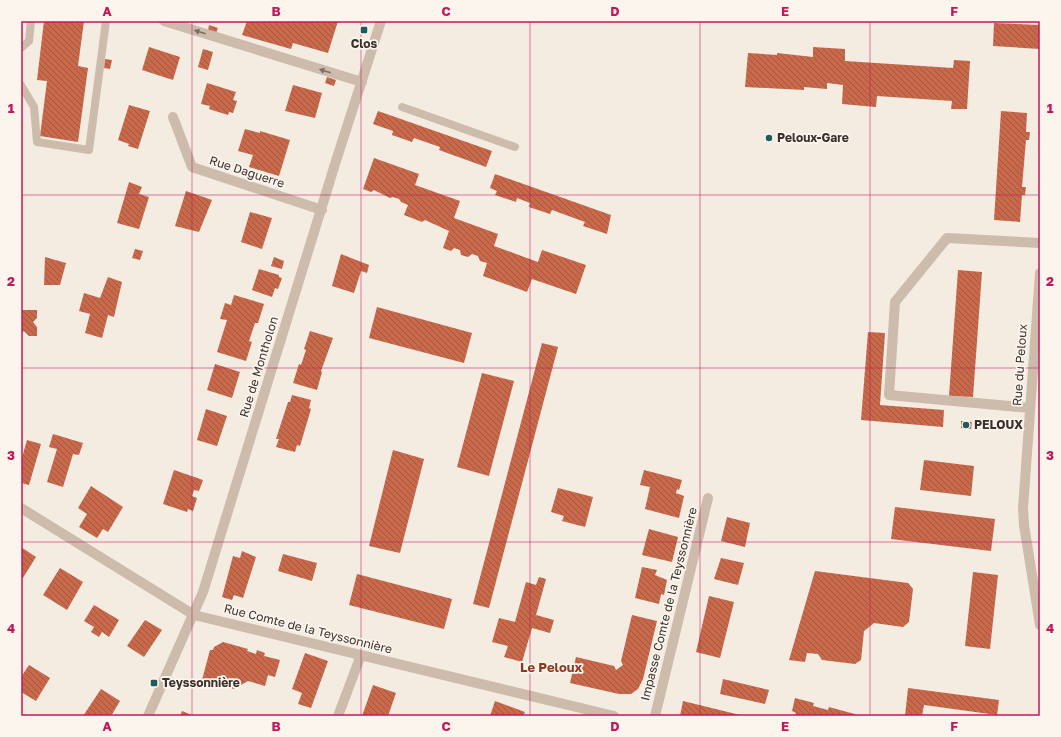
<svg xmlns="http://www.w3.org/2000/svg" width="1061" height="737" font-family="'Golos Text',sans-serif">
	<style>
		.building { fill: url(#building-back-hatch) }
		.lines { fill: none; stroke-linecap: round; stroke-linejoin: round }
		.service { stroke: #cdbbac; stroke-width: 8 }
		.minor { stroke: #cdbbac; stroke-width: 10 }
		.oneway { fill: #7d6f65 }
		.grid { fill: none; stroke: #c2185b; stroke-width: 1; stroke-opacity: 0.55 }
		.poi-dot { fill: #1f5a5e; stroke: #fbf5ee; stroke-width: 1.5 }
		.labels { text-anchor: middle; stroke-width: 3.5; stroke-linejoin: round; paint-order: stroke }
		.poi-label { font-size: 12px; font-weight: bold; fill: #3b302b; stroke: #fbf5ee; text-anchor: start }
		.street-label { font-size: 12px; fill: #3b302b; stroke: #fbf5ee }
		.neighbourhood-label { font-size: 13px; font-weight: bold; fill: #8c3b22; stroke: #fbf5ee }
		.neatline { fill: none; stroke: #c2185b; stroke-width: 1.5 }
		.grid-label { font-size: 13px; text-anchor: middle; font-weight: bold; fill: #c2185b }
	</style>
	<defs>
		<pattern id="building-back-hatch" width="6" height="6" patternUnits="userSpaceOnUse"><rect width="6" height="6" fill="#c8694b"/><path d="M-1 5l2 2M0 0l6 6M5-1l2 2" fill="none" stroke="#a4573f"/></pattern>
	</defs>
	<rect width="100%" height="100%" fill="#f4ebe1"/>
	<path class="building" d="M44,21H84L78,66L88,68L78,142L40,136L47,81L37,80Z
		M247,21H338L328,53L293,43L291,49L242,35Z
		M994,23L1040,25V49L993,46Z
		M209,25L218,28L216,33L208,31Z
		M149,47L180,57L173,80L142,70Z
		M813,47L845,49V61L953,68L954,60L970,61L967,109H951L952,101L877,96L876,107L842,104L843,85L827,83V89L804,87V90L745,87L748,53L777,55V53L813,57Z
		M203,49L213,52L208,70L198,67Z
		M105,59L112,60L110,69L104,68Z
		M327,77L336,80L334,86L325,83Z
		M207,83L236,92L233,100L237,101L233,113L229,112L228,115L209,109L210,106L201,104Z
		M293,85L322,93L315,118L285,111Z
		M129,105L150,111L138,149L128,146L129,144L118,140Z
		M378,111L492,151L486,167L439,150L440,147L414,138L412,142L392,135L393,131L373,124Z
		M1001,111L1027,113L1026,132H1030L1029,140H1026L1022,187H1026L1025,195H1022L1020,222L994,220Z
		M245,129L260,133V131L290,140L279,176L249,167L253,155L238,151Z
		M374,158L419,174L415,185L460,201L454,218L498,234L494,246L538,262L542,250L586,265L576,294L532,279L527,292L483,276L487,263L480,261L478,256L472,254L468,257L461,255L460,250L454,248L451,251L443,248L449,231L425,220L422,222L404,215L408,205L401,202L399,199L393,197L390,198L374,190L371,192L363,189Z
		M495,174L611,215L607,234L583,226L585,222L552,210L550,214L529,207L530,203L517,198L516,202L495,195L497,191L490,188Z
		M129,182L142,187L139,194L149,197L139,229L117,223Z
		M186,191L212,200L199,232L175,226Z
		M250,212L272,218L262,249L241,242Z
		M135,249L143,251L140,260L132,258Z
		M341,254L369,265L367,273L361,271L354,293L332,286Z
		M45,257L66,263L60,285H44Z
		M274,257L284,261L282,269L271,266Z
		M259,269L279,275V277L282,278L278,289L275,288L272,297L252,290Z
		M958,270L982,272L973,397L949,396Z
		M108,277L122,282L114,317L108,315L102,338L85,333L90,314L79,311L84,293L100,298Z
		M234,295L264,304L258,323H255L249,341L252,342L246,361L217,352L227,320L220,319L225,303L231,305Z
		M377,307L472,333L464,363L369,338Z
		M21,310H37V318L33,322L37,327V336H29L24,331L21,333Z
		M310,331L333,338L321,371L322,372L317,390L293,383L299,364L301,365L306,350L304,349Z
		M868,332L885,333L880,405L944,410L943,427L861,420Z
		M542,343L558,347L489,608L473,604Z
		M215,364L240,372L232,398L207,390Z
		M482,373L514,381L489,476L457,467Z
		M292,395L311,400L309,408L311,409L300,446L297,445L295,452L276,447L279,439H276L288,402H290Z
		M206,409L227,416L217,446L197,440Z
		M961,421L972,422L971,429L961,428Z
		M53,434L83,443L79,455L73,454L63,487L47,482L57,449L49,447Z
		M27,440L41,444L29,485L21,483V461Z
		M393,450L424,459L400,553L369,546Z
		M924,460L974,466L971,496L920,490Z
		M174,470L203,480L199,491L194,490L192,496L197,498L193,511L188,509L187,512L163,504Z
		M644,470L682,480L679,490L677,489L676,493L684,496L679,518L645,509L650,487L640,485Z
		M91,486L123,507L108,532L103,529L97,538L79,527L87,514L78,508Z
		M558,488L593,497L585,527L562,521L564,516L551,512Z
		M895,507L995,519L991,551L891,539Z
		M727,517L750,523L745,547L721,541Z
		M649,529L678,537L672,562L642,555Z
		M21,547L36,557L21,581Z
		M242,551L256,557L243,598L234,595L232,600L222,597L233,556L240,558Z
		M283,554L317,563L312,581L278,571Z
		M721,558L744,563L738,585L714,579Z
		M642,567L657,570L655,575L667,580L664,595L661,594L659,604L635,598Z
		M60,568L83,582L67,610L43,595Z
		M815,571L908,583L913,589L909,622L903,627L874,623L864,631L861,660L855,664L822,660L818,654L807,653L805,662L789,660Z
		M973,572L998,575L990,649L965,646Z
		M357,574L452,599L444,629L349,605Z
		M539,577L546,579L536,615L554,620L550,633L532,628L522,662L504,657L508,646L492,642L499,618L515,622L526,582L536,585Z
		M709,596L734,602L720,658L696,652Z
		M94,605L119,620L109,637L102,632L99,637L91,632L94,627L84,621Z
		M632,615L657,621L643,679L638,689L631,694H619L570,683L576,657L614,666L616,670L623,665L621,661Z
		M145,620L162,630L144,657L127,646Z
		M223,642L248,649L247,651L256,654L257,650L265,653L264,656L280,660L275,677L268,675L265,686L248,681L234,689L202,680L210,650H213L214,647Z
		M305,653L328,661L311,708L298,704L302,693L292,689Z
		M29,665L50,678L36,701L21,692V677Z
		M723,679L769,690L765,704L720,694Z
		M373,685L396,693L388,716H362Z
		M908,688L999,700L997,715L924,705L922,716H905Z
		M101,689L120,701L111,716H83Z
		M795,698L814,703L813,706L828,710L829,707L862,716H795L796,713L792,711Z
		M495,701L525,712L523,716H490Z
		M683,701L740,715V716H680Z
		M182,711L194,716H180Z"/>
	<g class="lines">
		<path class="service" d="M21,48L29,41L31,21
			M21,85L34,107L37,142L89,150L106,21
			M402,107L515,147"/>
		<path class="minor" d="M164,21L362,82
			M173,117L192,167L322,210
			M1040,273L1023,508L1024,525L1040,625
			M1030,408L889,395L895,302L947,238L1040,243
			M21,508L194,615L614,716
			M148,716L203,592L335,164L381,21
			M338,716L361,655
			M655,716L708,498"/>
	</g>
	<defs><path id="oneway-solid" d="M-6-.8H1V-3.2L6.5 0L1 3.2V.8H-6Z"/></defs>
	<g class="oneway">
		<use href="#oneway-solid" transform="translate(200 32) rotate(-163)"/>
		<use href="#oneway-solid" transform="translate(325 71) rotate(-163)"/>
	</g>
	<path class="grid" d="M192,21V716M361,21V716M530,21V716M700,21V716M870,21V716M21,195H1040M21,368H1040M21,542H1040"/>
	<g class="poi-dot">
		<rect x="360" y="26" width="8" height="8" rx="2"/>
		<circle cx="769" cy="138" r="4"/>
		<circle cx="966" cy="425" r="4"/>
		<rect x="150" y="679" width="8" height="8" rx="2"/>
	</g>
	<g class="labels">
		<g class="poi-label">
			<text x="364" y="48" text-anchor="middle">Clos</text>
			<text x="777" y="142">Peloux-Gare</text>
			<text x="974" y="429">PELOUX</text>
			<text x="162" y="687">Teyssonnière</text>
		</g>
		<g class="street-label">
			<text transform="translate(247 172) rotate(18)" y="4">Rue Daguerre</text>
			<text transform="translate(1020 365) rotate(-86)" y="4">Rue du Peloux</text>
			<text transform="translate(259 367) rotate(-73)" y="4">Rue de Montholon</text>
			<text transform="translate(669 604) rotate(-76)" y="4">Impasse Comte de la Teyssonnière</text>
			<text transform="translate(308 629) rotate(14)" y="4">Rue Comte de la Teyssonnière</text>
		</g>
		<g class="neighbourhood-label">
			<text x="551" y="672">Le Peloux</text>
		</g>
	</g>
	<rect width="1061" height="737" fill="none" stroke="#fbf5ee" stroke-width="44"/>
	<rect x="22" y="22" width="1017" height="693" class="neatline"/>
	<g class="grid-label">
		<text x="107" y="16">A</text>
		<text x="276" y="16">B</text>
		<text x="446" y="16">C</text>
		<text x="615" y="16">D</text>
		<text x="785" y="16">E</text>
		<text x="954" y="16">F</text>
		<text x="11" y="113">1</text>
		<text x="1050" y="113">1</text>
		<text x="11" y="286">2</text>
		<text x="1050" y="286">2</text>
		<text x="11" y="460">3</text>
		<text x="1050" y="460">3</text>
		<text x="11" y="633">4</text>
		<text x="1050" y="633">4</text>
		<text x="107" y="731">A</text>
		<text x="276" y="731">B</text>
		<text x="446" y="731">C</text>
		<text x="615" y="731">D</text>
		<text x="785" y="731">E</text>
		<text x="954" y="731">F</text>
	</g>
</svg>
